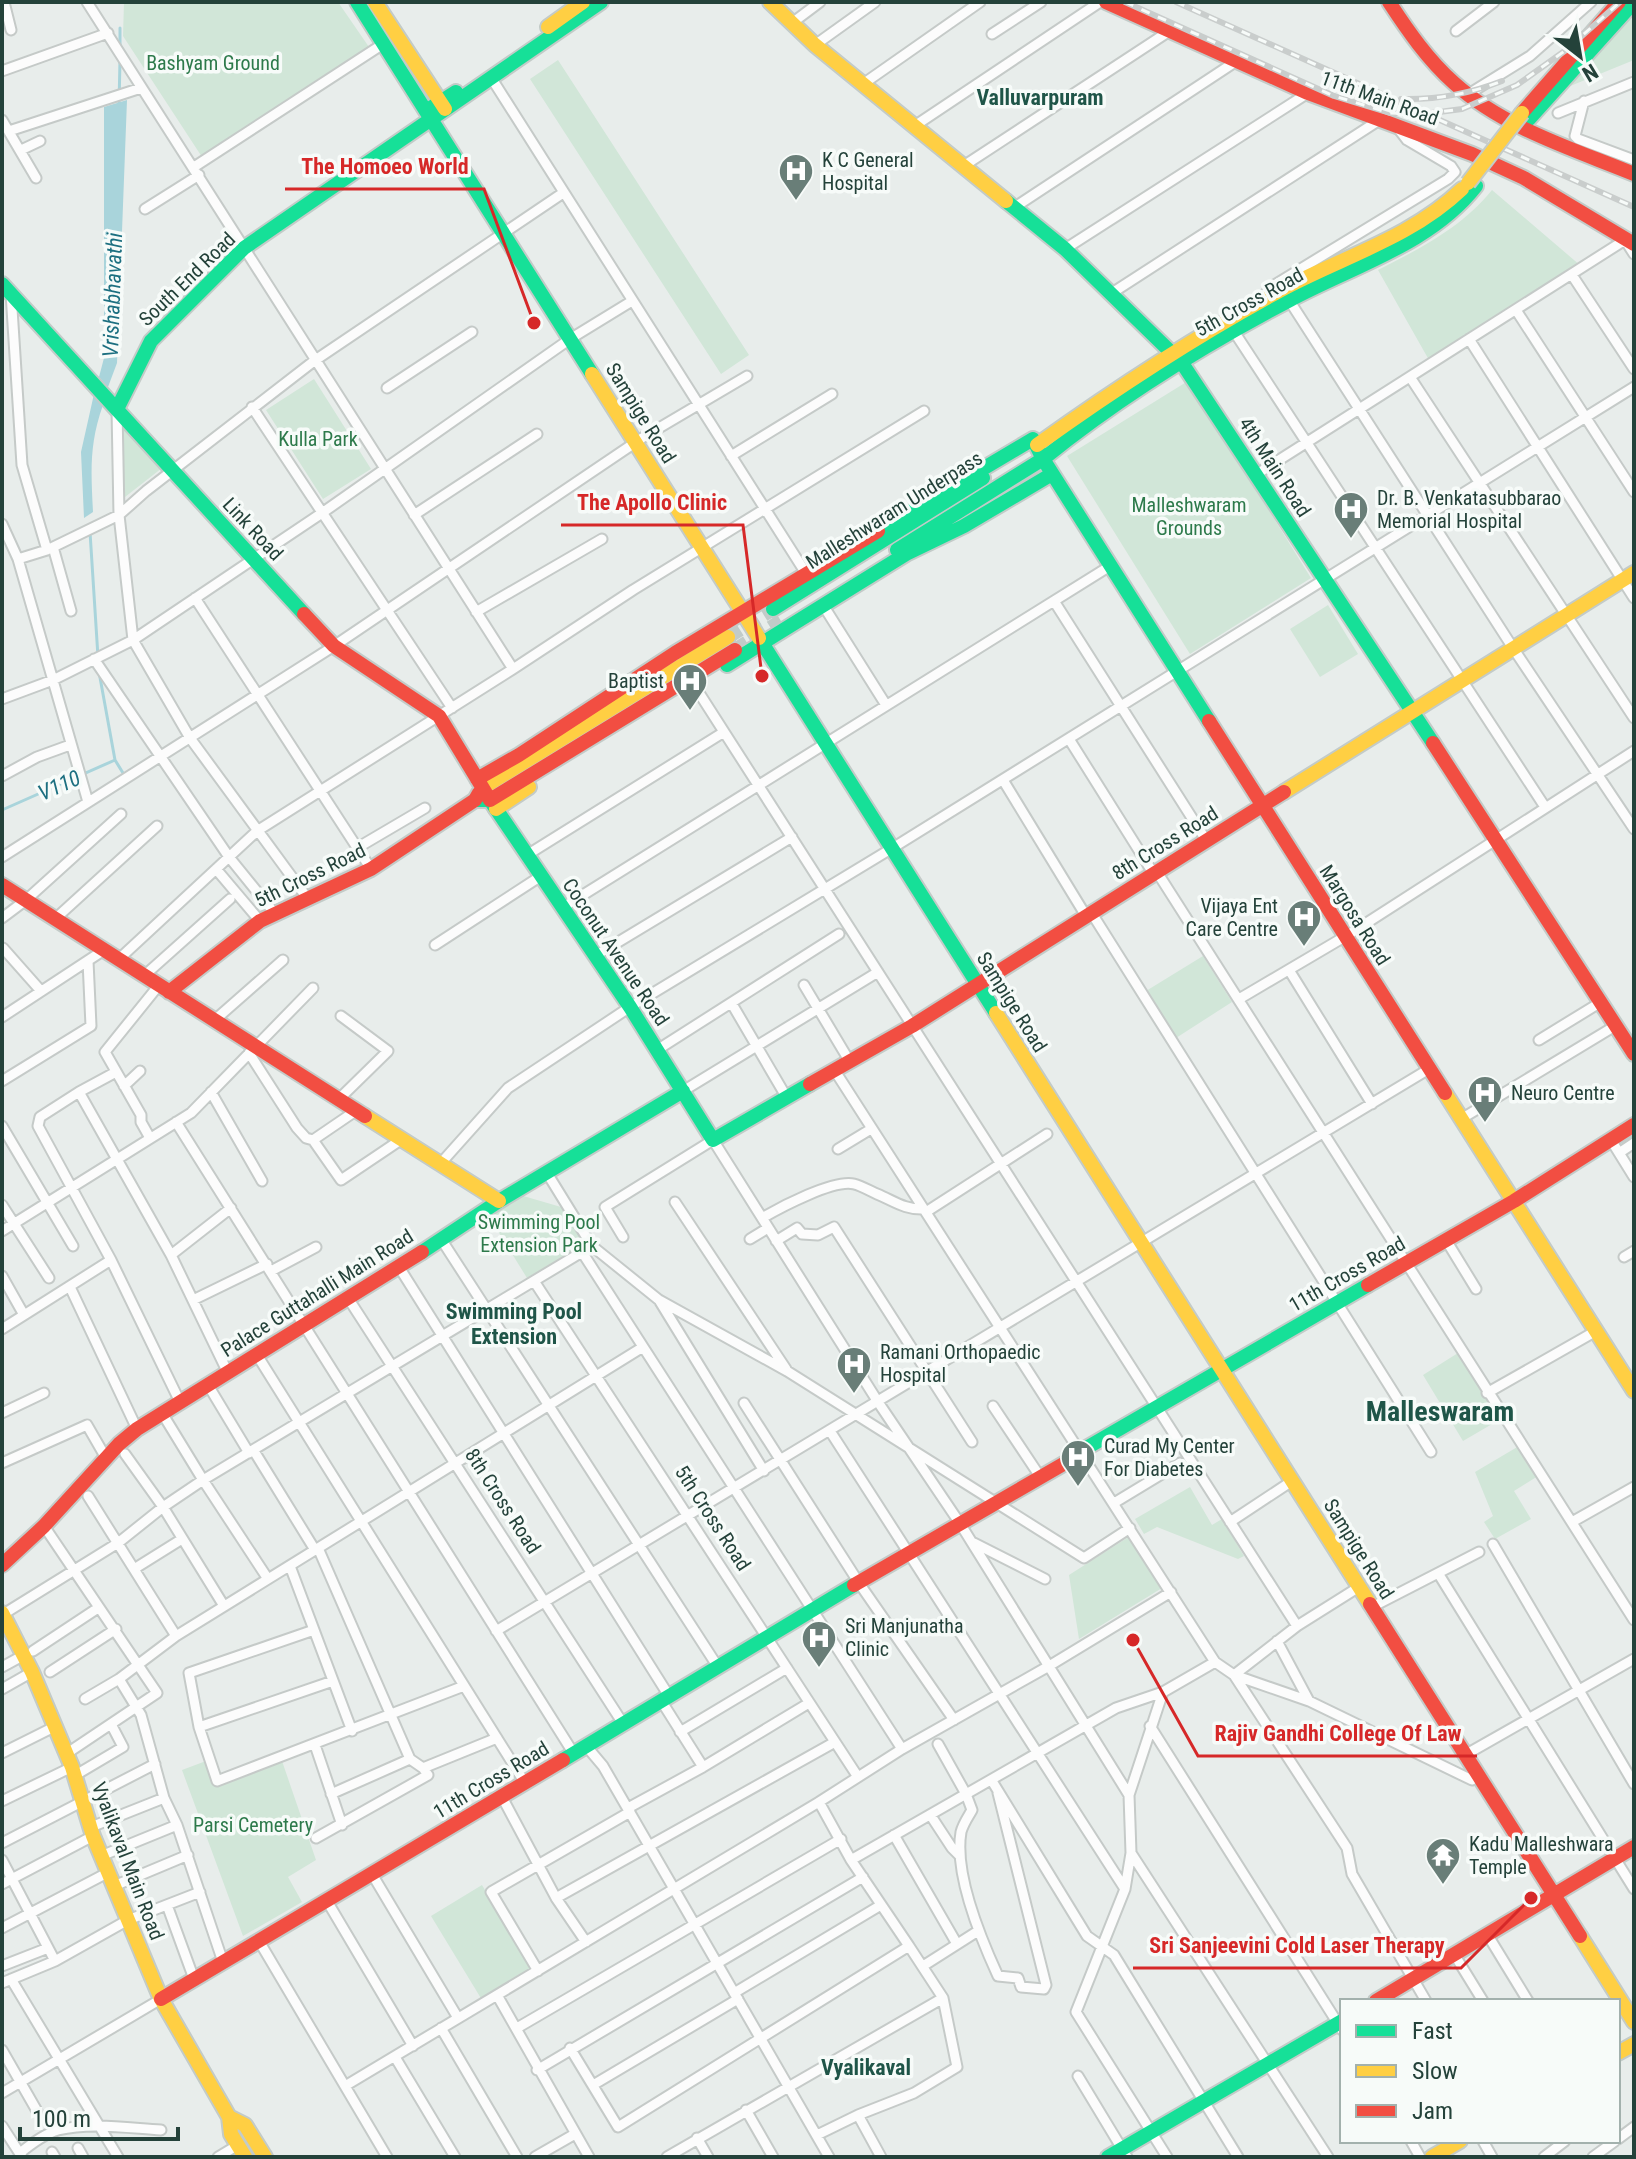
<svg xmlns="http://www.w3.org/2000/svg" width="1636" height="2159" font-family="'Roboto Condensed',sans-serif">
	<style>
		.green { fill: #d1e6d8 }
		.water { fill: #a9d4db }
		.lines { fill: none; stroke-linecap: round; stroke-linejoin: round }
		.stream { stroke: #a9d4db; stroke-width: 3 }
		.primary-tunnel { stroke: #c1cbc8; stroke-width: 14; stroke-dasharray: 14 7; stroke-linecap: butt }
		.street-casing { stroke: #c5cac8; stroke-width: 13 }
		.fast-casing { stroke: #c3cbc8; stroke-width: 18 }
		.slow-casing { stroke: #c3cbc8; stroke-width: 18 }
		.jam-casing { stroke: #c3cbc8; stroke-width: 18 }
		.street { stroke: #fcfcfc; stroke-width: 9 }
		.fast { stroke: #16e098; stroke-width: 14 }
		.slow { stroke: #ffcf43; stroke-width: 14 }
		.jam { stroke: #f24e42; stroke-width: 14 }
		.rail-casing { stroke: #c9cdcc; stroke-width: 6 }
		.rail { stroke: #f7fbf9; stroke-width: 3; stroke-dasharray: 9; stroke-linecap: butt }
		.slow-bridge-casing { stroke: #c3cbc8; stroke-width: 18; stroke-linecap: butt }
		.slow-bridge { stroke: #ffcf43; stroke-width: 14 }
		.labels { text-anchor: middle; stroke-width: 7; stroke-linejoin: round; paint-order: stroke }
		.park-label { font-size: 20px; fill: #2d7a4b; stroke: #f7fbf9 }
		.street-label { font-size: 20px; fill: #24423a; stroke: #f7fbf9 }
		.poi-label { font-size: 20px; fill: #24423a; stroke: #f7fbf9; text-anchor: start }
		.neighbourhood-label { font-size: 22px; font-weight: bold; fill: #1f5548; stroke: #f7fbf9 }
		.water-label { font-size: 22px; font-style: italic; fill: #1c6f80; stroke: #f7fbf9 }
		.district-label { font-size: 28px; font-weight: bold; fill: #1f5548; stroke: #f7fbf9 }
		.leader { fill: none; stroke: #d62828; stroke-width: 3 }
		.callout-dot { fill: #d62828; stroke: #f7fbf9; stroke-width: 3 }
		.callout-label { font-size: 22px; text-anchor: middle; font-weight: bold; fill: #d62828; stroke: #f7fbf9; stroke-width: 7; stroke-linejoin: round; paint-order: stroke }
	</style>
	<rect width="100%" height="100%" fill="#e8edeb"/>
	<path class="green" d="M124,2H338L369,47L202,157L123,36Z
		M1634,13V60L1563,89Z
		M558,60L749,355L721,374L530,79Z
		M1492,190L1581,266L1429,360L1378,270C1421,248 1461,228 1492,190Z
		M314,379L371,469L323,499L266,410Z
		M1188,381L1311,578L1190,654L1067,456Z
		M119,424L162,468L125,497Z
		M1328,605L1358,654L1320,677L1290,629Z
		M1203,956L1232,1002L1176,1038L1146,991Z
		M520,1195L561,1207L584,1244L527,1278L488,1215Z
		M1458,1353L1499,1420L1463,1441L1423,1375Z
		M1519,1446L1538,1476L1514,1491L1531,1519L1495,1539L1484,1522L1493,1516L1475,1472Z
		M1190,1487L1212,1525L1222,1519L1244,1556L1238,1559L1157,1527L1144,1534L1135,1519Z
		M1130,1536L1162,1588L1079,1639L1069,1575Z
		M206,1761L215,1784L282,1761L316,1860L288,1877L302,1902L243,1936L182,1770Z
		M482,1885L532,1970L482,2000L431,1916Z"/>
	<path class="water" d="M127,100L117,363L108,387L99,377L104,358V107Z
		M94,394L103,405C89,444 91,472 93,512L84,518L81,452Z"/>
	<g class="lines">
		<path class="stream" d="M120,49V28
			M119,105L120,60
			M90,532L98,657
			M99,672L115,760L123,773
			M2,810L115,760"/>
		<path class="primary-tunnel" d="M728,637L773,609
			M735,650L781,621"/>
		<g class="street-casing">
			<path id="street" d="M4,2L11,30
				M87,2L513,669
				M792,23L820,2
				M1456,31L1494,2
				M992,34L1041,2
				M815,45L875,2
				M2,71L108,33
				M492,79L807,575
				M863,84L980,2
				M1467,95L1530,56L1591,2
				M1584,101L1575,136L1578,139L1634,160
				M1558,113L1634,82
				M2,120L36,178
				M916,125L1100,2
				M9,131L141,88
				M21,150L40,141
				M194,167L383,44
				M962,167L1168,32
				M1015,207L1235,62
				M145,209L199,175
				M1065,249L1308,93
				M1572,275L1634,369
				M11,293L22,465L47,550
				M1112,293L1381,119
				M1265,294L1276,284L1448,179L1455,172L1451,166L1407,140L1397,127
				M1289,300L1513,648L1634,829
				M1516,310L1634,492
				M1235,333L1545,807
				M1469,339L1634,598
				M1410,377L1634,718
				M387,388L472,332
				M252,407L452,708
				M117,409L119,515L133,640L190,738L308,899
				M731,456L832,394
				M1257,474L1625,240L1634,254
				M414,515L537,434
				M2,524L18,559
				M53,547L71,611
				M195,598L371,869
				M1054,601L1206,840
				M823,605L886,705
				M476,612L602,539
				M94,659L229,857L276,915
				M694,685L1297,1626
				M2,699L53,680L133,640L322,513L570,339L632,301
				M1069,739L1150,868L1157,872L1634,1620
				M2,776L37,757L70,745
				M1003,780L1086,916
				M88,802L18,559L47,550L119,515L146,491L314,361L563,193
				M357,848L425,808
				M527,855L724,732
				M2,857L334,646L642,438L747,376
				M216,869L260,921
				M562,908L1110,566
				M1091,912L1431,1452
				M2,918L26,900L121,814
				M55,919L157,826
				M435,945L541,876
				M3,948L41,991
				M595,956L792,837
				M119,959L257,831L513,669L633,590L924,411
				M1289,970L1372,1104
				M145,975L230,899
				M804,985L850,1062
				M1239,999L1351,933L1634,751
				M732,1004L787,1098
				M2,1017L104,950
				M216,1019L283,960
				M1539,1040L1601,1002
				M657,1050L839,934
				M249,1053L297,1128L306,1138L313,1140L341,1180L402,1139
				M835,1071L1215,1662L1234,1675L1347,1848L1352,1874L1426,2001
				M116,1072L79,1092L40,1117L38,1126L111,1260L180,1402
				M2,1081L91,1026L88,961
				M124,1086L140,1071
				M683,1091L878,972
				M79,1092L171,1255L228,1373
				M211,1092L262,1181
				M339,1099L388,1051L341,1016
				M1461,1119L1615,1026
				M176,1122L574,1754
				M2,1126L73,1246
				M150,1138L141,1122V1115L105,1052L159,985
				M313,1140L357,1110
				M1611,1140L1634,1177
				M838,1149L871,1129
				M1619,1153L1634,1143
				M441,1163L508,1088L630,1007L899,844L1634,387
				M547,1173L592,1246L659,1300L787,1371L1084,1558L1130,1528
				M675,1202L786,1369
				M2,1205L49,1278
				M926,1212L1047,1134
				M762,1218C781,1207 834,1179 854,1184C862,1186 870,1191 877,1194C894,1201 905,1210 924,1209
				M2,1231L191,1113L313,988
				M623,1237L605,1207L713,1140L878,1402L961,1525L1129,1795
				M441,1239L718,1667
				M750,1239L768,1228
				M1446,1240L1476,1289
				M776,1241L797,1228L802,1234L818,1235L834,1227L972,1442
				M582,1252L902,1749
				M171,1255L231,1208
				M1624,1257L1634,1251
				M399,1267L669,1696
				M271,1271L316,1247
				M2,1276L24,1315
				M534,1281L858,1777
				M70,1287L137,1429
				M348,1298L624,1725
				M193,1300L267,1264
				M659,1300L764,1471
				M2,1329L111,1260
				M257,1355L525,1783
				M208,1385L249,1453
				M1487,1393L1596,1331
				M744,1403L859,1583L954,1720
				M993,1406L1039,1475
				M2,1413L44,1393
				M162,1413L203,1480L268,1579
				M830,1431L1125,1889
				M254,1451L315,1550
				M125,1454L163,1507L224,1606
				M2,1463L87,1425L106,1458
				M88,1496L176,1636
				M1114,1503L1180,1463
				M1230,1522L1292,1481
				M1572,1522L1634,1487
				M44,1526L157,1693L66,1754
				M974,1543L1045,1579
				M1493,1544L1634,1784
				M318,1548L410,1759
				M290,1566L352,1731
				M134,1569L182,1539
				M1438,1573L1634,1889
				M1372,1607L1479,1552
				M2,1615L118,1543L163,1507L203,1480L592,1246
				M314,1630L189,1673L199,1727L217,1781L464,1686
				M496,1631L1429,1069
				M1277,1641L1309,1701
				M33,1651L98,1608
				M2,1667L24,1655
				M50,1672L116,1629
				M1234,1675L1309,1701L1472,1780
				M1234,1675L1297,1626L1359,1587
				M119,1679L141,1715L164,1798L177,1825L223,1962
				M2,1689L32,1672
				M85,1699L119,1679L176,1636L643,1347
				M662,1702L703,1767
				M1150,1726L1342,2030
				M199,1727L333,1681
				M680,1732L787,1668
				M938,1744L966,1794L972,1810C968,1817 963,1824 961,1832C954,1873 981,1939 998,1976L1018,1978L1021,1987L1044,1989L1046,1985L998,1793
				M315,1745L342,1825
				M587,1747L603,1766L829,2157
				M2,1753L54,1727
				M1465,1755L1634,1659
				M74,1776L123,1747L111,1724
				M992,1781L1087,1936L1114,1955L1238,2157
				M331,1794L410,1759L423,1768L497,1738
				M502,1797L556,1898L586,1942
				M2,1801L72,1767
				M628,1808L703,1767L809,1703
				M931,1816L952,1848L960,1856
				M91,1827L164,1798
				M894,1835L957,1944
				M316,1838L428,1775L423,1768
				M2,1843L155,1764
				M1131,1853L1328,2157
				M101,1856L177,1825
				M2,1860L55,1961
				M851,1860L1116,1708L1163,1692
				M372,1874L458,2018
				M2,1884L93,1836
				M114,1886L188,1855
				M556,1898L835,1742
				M327,1901L413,2046
				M167,1905L194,1979
				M2,1928L109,1872
				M1487,1934L1528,2001
				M259,1941L387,2157
				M1454,1954L1483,2001
				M2,1966L48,1948
				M923,1966L978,1931
				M538,1971L491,1892L630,1812
				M11,1979L118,2157
				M2,1983L55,1961L128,1920L200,1892
				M734,1993L881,1905
				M497,1995L589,2157
				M441,2028L517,2157
				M517,2028L841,1839
				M570,2048L618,2127L909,1946L851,1860L819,1802
				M2,2050L37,2111
				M395,2057L455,2157
				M537,2070L863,1877
				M1078,2076L1127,2157
				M593,2085L738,1999
				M345,2086L819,1802L902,1749L1049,1666L1171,1592
				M2,2093L161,1999
				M746,2110L773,2157
				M858,2115L881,2157
				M2,2126L22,2157
				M817,2135L858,2115L914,2093L957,2067L943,1998L909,1946
				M697,2138L708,2157
				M1618,2139L1634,2127
				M1411,2141L1420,2157
				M1483,2141L1492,2157
				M78,2148L83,2157
				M52,2152L55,2157
				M20,2153C31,2144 44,2134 58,2130C91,2122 128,2128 161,2130
				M218,2157L238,2145
				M535,2157L575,2134
				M667,2157L943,1998
				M1167,2157L1076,2012L1125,1889L1131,1853L1129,1795L1163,1692L1215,1662
				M1544,2157L1565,2141
				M1593,2157L1615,2141"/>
		</g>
		<g class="fast-casing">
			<path id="fast" d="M357,2L592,374
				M426,111L456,92
				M1529,119L1634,2
				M1006,201L1065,249L1182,363L1433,743
				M2,284L304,614
				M117,409L151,341L244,248L601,2
				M1043,459C1117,399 1206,344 1290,300C1353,266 1431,244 1476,186
				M878,531L1033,439L1043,459L1209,721
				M897,550L1043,459
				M773,609L983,478
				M759,638L996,1013
				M727,665L906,554L964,526L1052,474
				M475,800H490L630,1007L713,1140L810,1084
				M422,1252L499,1201L683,1091
				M1069,1458L1368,1285
				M563,1760L854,1585
				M1108,2157L1342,2021"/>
		</g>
		<g class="slow-casing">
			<path id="slow" d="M375,2L445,109
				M770,2L815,45L1006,201
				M548,27L583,2
				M592,374L759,638
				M1037,445C1115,389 1196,336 1281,290C1342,257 1411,238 1462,189
				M482,788L728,637
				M1284,792L1634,573
				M496,809L529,787
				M996,1013L1370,1604
				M1445,1093L1634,1391
				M365,1116L499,1201
				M2,1613L32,1672L72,1767L93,1836L161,1999L229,2117L231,2134L245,2157
				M1580,1936L1634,2022
				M1618,2053L1634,2044
				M229,2117L245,2125L265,2157
				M1432,2157L1460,2141"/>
		</g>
		<g class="jam-casing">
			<path id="jam" d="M1106,2L1308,93L1472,154L1524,178L1634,244
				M1389,2C1408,31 1428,60 1454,83C1504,128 1573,149 1634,174
				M1522,113L1619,2
				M304,614L334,646L439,716L490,800L735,650
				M1209,721L1445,1093
				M1433,743L1634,1054
				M477,779L519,755L675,653L878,531
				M2,885L365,1116
				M169,992L260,921L371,869L475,800L479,793
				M810,1084L912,1026L1284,792
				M1368,1285L1514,1201L1634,1125
				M2,1565L44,1526L119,1444L137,1429L422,1252
				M854,1585L1079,1455
				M1370,1604L1580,1936
				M161,1999L563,1760
				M1376,2001L1634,1847"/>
		</g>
		<use href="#street" class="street"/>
		<use href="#fast" class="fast"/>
		<use href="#slow" class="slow"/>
		<use href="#jam" class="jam"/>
		<g class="rail-casing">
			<path id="rail" d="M1125,2L1334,96L1390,113L1424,114L1462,109L1517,85L1566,50L1620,2
				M1176,2L1634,207
				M1401,99C1436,100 1469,94 1502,81"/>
		</g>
		<use href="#rail" class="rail"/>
		<g class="slow-bridge-casing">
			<path id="slow-bridge" d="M1468,183L1522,113"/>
		</g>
		<use href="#slow-bridge" class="slow-bridge"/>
	</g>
	<defs>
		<g id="hospital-pin" transform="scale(1.8)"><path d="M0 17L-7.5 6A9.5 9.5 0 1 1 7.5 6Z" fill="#697e78" stroke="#f7fbf9"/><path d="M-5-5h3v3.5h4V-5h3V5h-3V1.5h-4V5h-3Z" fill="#fff"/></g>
		<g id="temple-pin" transform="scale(1.8)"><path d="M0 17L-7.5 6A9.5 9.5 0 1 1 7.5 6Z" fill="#697e78" stroke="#f7fbf9"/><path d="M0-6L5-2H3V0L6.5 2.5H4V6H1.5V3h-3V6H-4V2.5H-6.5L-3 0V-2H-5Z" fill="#fff"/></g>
	</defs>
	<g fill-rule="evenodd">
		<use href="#hospital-pin" x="796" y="171"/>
		<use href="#hospital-pin" x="1351" y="509"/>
		<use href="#hospital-pin" x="690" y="681"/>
		<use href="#hospital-pin" x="1304" y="917"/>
		<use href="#hospital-pin" x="1485" y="1093"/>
		<use href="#hospital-pin" x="854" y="1364"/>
		<use href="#hospital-pin" x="1078" y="1457"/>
		<use href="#hospital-pin" x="819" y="1638"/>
		<use href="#temple-pin" x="1443" y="1855"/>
	</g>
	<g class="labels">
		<g class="park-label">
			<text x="213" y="70">Bashyam Ground</text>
			<text x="318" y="446">Kulla Park</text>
			<text x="1189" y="512">Malleshwaram<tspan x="1189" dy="23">Grounds</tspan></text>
			<text x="539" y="1229">Swimming Pool<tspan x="539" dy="23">Extension Park</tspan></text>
			<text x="253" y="1832">Parsi Cemetery</text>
		</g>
		<g class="street-label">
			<text transform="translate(1380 98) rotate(20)" y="7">11th Main Road</text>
			<text transform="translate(187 279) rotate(-44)" y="7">South End Road</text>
			<text transform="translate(1249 302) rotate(-29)" y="7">5th Cross Road</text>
			<text transform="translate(641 413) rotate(58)" y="7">Sampige Road</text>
			<text transform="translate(1275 467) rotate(57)" y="7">4th Main Road</text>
			<text transform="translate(894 510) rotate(-32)" y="7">Malleshwaram Underpass</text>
			<text transform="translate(253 529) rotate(47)" y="7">Link Road</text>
			<text transform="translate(1165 843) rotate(-32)" y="7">8th Cross Road</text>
			<text transform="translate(310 875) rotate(-26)" y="7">5th Cross Road</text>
			<text transform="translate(1355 915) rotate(58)" y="7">Margosa Road</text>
			<text transform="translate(616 952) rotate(56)" y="7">Coconut Avenue Road</text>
			<text transform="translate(1012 1002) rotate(58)" y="7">Sampige Road</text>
			<text transform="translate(1347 1274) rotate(-30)" y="7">11th Cross Road</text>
			<text transform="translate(317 1293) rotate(-32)" y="7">Palace Guttahalli Main Road</text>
			<text transform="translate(503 1501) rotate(57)" y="7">8th Cross Road</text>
			<text transform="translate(713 1518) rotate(57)" y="7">5th Cross Road</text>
			<text transform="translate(1359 1549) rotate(58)" y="7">Sampige Road</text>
			<text transform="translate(491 1780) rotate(-31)" y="7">11th Cross Road</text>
			<text transform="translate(128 1861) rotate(69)" y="7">Vyalikaval Main Road</text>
		</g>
		<g class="poi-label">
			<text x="822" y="167">K C General<tspan x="822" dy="23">Hospital</tspan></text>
			<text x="1377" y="505">Dr. B. Venkatasubbarao<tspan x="1377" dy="23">Memorial Hospital</tspan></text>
			<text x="664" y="688" text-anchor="end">Baptist</text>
			<text x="1278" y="913" text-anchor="end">Vijaya Ent<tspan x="1278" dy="23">Care Centre</tspan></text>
			<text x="1511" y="1100">Neuro Centre</text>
			<text x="880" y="1359">Ramani Orthopaedic<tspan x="880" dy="23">Hospital</tspan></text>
			<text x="1104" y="1453">Curad My Center<tspan x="1104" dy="23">For Diabetes</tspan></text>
			<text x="845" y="1633">Sri Manjunatha<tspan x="845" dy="23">Clinic</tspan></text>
			<text x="1469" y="1851">Kadu Malleshwara<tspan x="1469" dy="23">Temple</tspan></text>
		</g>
		<g class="neighbourhood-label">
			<text x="1040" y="105">Valluvarpuram</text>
			<text x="514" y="1319">Swimming Pool<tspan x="514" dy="25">Extension</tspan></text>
			<text x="866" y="2075">Vyalikaval</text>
		</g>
		<g class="water-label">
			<text transform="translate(112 295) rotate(-88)" y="8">Vrishabhavathi</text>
			<text transform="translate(59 785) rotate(-24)" y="8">V110</text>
		</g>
		<g class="district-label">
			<text x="1440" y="1421">Malleswaram</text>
		</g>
	</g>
	<path class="leader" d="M534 323L484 189H285M762 676L743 525H561M1133 1640L1198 1756H1477M1531 1898L1461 1968H1133"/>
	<g class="callout-dot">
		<circle cx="534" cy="323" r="8"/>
		<circle cx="762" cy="676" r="8"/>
		<circle cx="1133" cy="1640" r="8"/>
		<circle cx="1531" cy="1898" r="8"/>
	</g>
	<g class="callout-label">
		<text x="385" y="174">The Homoeo World</text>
		<text x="652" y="510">The Apollo Clinic</text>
		<text x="1338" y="1741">Rajiv Gandhi College Of Law</text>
		<text x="1297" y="1953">Sri Sanjeevini Cold Laser Therapy</text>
	</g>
	<rect width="1636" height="2159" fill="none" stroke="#24423a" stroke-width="8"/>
	<rect x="1340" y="1999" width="280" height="144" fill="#f7fbf9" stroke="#a3b1ad" stroke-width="2"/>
	<rect x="1356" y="2025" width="40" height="12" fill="#16e098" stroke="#a3b1ad" stroke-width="2"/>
	<text x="1412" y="2039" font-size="24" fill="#24423a">Fast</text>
	<rect x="1356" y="2065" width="40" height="12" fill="#ffcf43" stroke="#a3b1ad" stroke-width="2"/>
	<text x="1412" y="2079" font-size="24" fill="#24423a">Slow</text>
	<rect x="1356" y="2105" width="40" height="12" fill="#f24e42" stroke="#a3b1ad" stroke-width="2"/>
	<text x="1412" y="2119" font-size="24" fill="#24423a">Jam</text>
	<g transform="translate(1580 56) rotate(149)" stroke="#f7fbf9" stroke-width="6" paint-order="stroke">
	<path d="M0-6L14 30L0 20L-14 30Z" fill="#24423a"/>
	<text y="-12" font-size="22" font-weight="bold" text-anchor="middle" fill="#24423a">N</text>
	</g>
	<path d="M20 2127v12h158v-12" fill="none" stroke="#24423a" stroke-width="4"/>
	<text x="32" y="2127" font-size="24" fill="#24423a" stroke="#f7fbf9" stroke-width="6" paint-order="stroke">100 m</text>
</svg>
